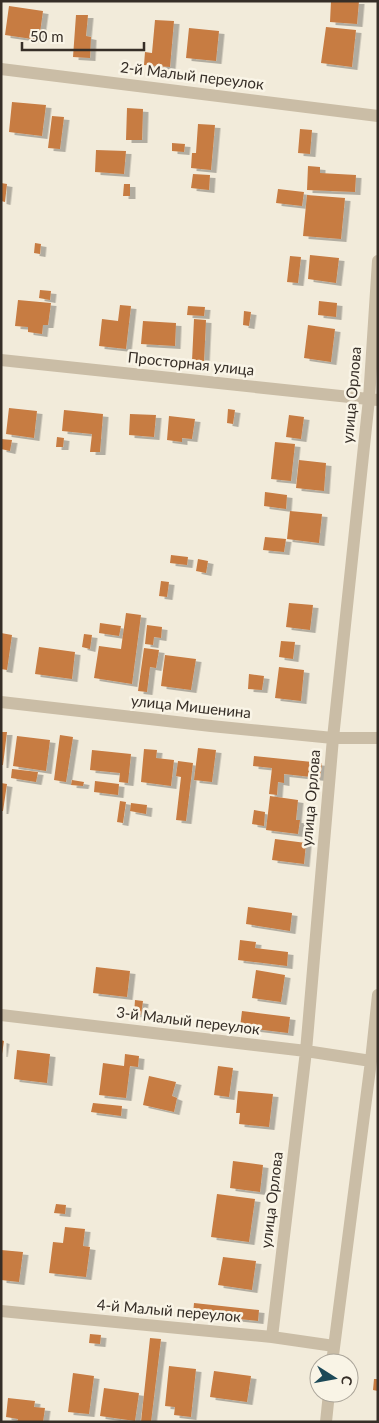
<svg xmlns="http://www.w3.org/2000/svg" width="379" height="1423" font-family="Lato,sans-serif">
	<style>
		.building { fill: #c77b42; filter: url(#shadow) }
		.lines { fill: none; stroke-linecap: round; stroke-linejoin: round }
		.minor { stroke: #cabda6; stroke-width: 12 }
		.labels { text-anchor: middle; stroke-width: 5; stroke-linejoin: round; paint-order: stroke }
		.street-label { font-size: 15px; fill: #362e27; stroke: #f9f4e6 }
	</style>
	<defs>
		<filter id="shadow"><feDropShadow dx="5.5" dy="3" stdDeviation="0" flood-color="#0004"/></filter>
	</defs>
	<rect width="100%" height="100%" fill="#f2ebda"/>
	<path class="building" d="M331,1H359L357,24L330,22Z
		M9,6L43,11L39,40L5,35Z
		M76,15H88L86,36L91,37L90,58L73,57Z
		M155,20L174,21L170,67L144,65L145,52L152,53Z
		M326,27L356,30L352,67L321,63Z
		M189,28L219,31L216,61L186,58Z
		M12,102L46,105L42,136L9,132Z
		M127,108L143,109L142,140H126Z
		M52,116L64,117L60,149L48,148Z
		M198,124L215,125L211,170L191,168L192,153H196Z
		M300,129L312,130L310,154L298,153Z
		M172,143L185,144L184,152L172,151Z
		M96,150L126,151L124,174L95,172Z
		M308,166L320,167V173L356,175L355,192L307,190Z
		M193,174L210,175L209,190L191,188Z
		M1,183L7,184L5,202L1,201Z
		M124,184H130V196H123Z
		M278,189L304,192L302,206L276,203Z
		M307,195L345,198L341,239L303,236Z
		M35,243L41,244L40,254L34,253Z
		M310,255L339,258L336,283L308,279Z
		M290,256L301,257L298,283L287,282Z
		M40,290L51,291L50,300L39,298Z
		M18,300L51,303L48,325H43L42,334L28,332V327L15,326Z
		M319,301L337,303L336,317L318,315Z
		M120,305L131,306L126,349L99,346L102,319L118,321Z
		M188,306L205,307L204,316L187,315Z
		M244,311L251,312L249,326L243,325Z
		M194,319L206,320L204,362L192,361Z
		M143,321L176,323L175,346L141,344Z
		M308,325L335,329L331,362L304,358Z
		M9,408L37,411L34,438L6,434Z
		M228,409L235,410L233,424L227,423Z
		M64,410L103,414L100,452H90L92,434L62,431Z
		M130,414L156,415L154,437L129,435Z
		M289,415L304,417L301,439L286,437Z
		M169,416L195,419L192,439L182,438V442L167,440Z
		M57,437L64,438L63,447H56Z
		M1,439L12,440L10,451L1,449Z
		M275,442L295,444L291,481L271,479Z
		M299,460L326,463L324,491L296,488Z
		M265,492L287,495L286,509L264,506Z
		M290,511L322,514L319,543L287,539Z
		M265,537L286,539L284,552L263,550Z
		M171,555L188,557L187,565L170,563Z
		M198,559L208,561L206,573L196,571Z
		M161,581L169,582L167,597L159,596Z
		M289,603L313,605L310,630L286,627Z
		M126,613L141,615L132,684L94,678L99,646L121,649Z
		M100,623L121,626L119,636L99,633Z
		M147,625L162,627L161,638L154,637L153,645L145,644Z
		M1,633L12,635L7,670L1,669Z
		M84,634L92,635L90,649L82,647Z
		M281,641L295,642L293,659L279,657Z
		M39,647L75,652L72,679L35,674Z
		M144,648L159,650L156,668L150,667L147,692L138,691Z
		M165,655L196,659L191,690L161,686Z
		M279,667L304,670L301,701L275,698Z
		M249,674L264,676L262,690L248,689Z
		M1,732H7L3,765H1Z
		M60,735L73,737L66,782L54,780Z
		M17,736L50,740L46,771L13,766Z
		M198,748L216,750L212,782L194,780Z
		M144,749L157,750L156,758L174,760L171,786L141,782Z
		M92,750L131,754L128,783L119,782L120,773L90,770Z
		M254,756L322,763L320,778L284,774V783L278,782L277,795L269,794L272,768L253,766Z
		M178,761L193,763L186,821L176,820L181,777L176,776Z
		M12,769L38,772L36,782L11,778Z
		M72,780L84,782L83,786L71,785Z
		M95,781L119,784L118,795L94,792Z
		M1,783L7,784L3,811H1Z
		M270,796L298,800L296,820H300L298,834L266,830Z
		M120,801L126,802L123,823L117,822Z
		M131,803L147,805L146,814L130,811Z
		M254,810L265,812L264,826L252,824Z
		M275,839L306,843L304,864L272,860Z
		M248,907L292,913L290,931L246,924Z
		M240,940L256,942L255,948L288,952L287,966L238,960Z
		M96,967L130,971L127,997L93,993Z
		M256,970L285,975L281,1002L252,998Z
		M135,1000L143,1001L141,1015L134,1014Z
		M242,1011L290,1017L288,1033L240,1027Z
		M1,1040L4,1041L2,1054H1Z
		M17,1050L50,1054L47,1083L14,1079Z
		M125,1054L139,1056L138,1067L130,1066L126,1098L99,1095L103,1063L124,1066Z
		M218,1066L233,1068L229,1097L214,1095Z
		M149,1076L176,1082L172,1096L177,1098L174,1112L143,1105Z
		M238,1091L273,1094L269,1127L239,1124L240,1113H236Z
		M93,1103L122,1106L121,1116L91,1112Z
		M233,1161L263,1165L260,1192L230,1188Z
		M217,1194L255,1199L249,1242L211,1237Z
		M56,1204L66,1205L65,1214L54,1213Z
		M65,1227L85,1229L83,1246L90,1247L86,1277L49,1273L53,1242L63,1243Z
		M1,1250L23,1252L19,1282L1,1280Z
		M223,1257L256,1261L252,1290L218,1285Z
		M194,1303L259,1310L258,1321L193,1314Z
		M90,1334L101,1335L100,1344L89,1343Z
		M150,1338L161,1339L151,1422H141Z
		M169,1366L196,1369L191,1417L174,1415L175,1407L165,1406Z
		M214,1371L251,1376L247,1402L210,1397Z
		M73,1373L94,1376L89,1414L68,1412Z
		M374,1379H378V1391L373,1390Z
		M104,1388L139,1393L135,1421L100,1416Z
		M8,1398L35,1401L34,1407L45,1408L43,1422H17L18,1419L6,1417Z"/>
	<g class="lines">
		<path class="minor" d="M1,69L378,116
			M1,360L378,400
			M1,702L211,726L333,738H378
			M1,1015L306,1051L371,1061
			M1,1311L272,1337L334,1346
			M272,1337L306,1051L333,738L369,399L378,261
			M332,1363L371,1061L378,995
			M326,1422L329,1393"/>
	</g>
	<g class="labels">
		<g class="street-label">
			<text transform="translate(192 76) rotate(7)" y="5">2-й Малый переулок</text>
			<text transform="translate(191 364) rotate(6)" y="5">Просторная улица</text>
			<text transform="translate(352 395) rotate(-85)" y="5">улица Орлова</text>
			<text transform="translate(191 707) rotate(6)" y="5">улица Мишенина</text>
			<text transform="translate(311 798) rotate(-85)" y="5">улица Орлова</text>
			<text transform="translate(188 1021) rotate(7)" y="5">3-й Малый переулок</text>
			<text transform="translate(272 1200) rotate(-83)" y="5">улица Орлова</text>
			<text transform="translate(169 1311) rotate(5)" y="5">4-й Малый переулок</text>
		</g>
	</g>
	<rect width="379" height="1423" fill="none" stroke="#362e27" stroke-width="5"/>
	<g transform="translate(334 1378) rotate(101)"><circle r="24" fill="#f9f4e6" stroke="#aba59a"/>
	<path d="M0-4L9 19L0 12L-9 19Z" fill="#1c4958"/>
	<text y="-8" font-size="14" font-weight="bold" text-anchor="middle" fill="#362e27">С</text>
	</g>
	<path d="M22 42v8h122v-8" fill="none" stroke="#362e27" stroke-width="2.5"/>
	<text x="30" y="42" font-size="15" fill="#362e27" stroke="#f9f4e6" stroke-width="4" paint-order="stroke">50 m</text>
</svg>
